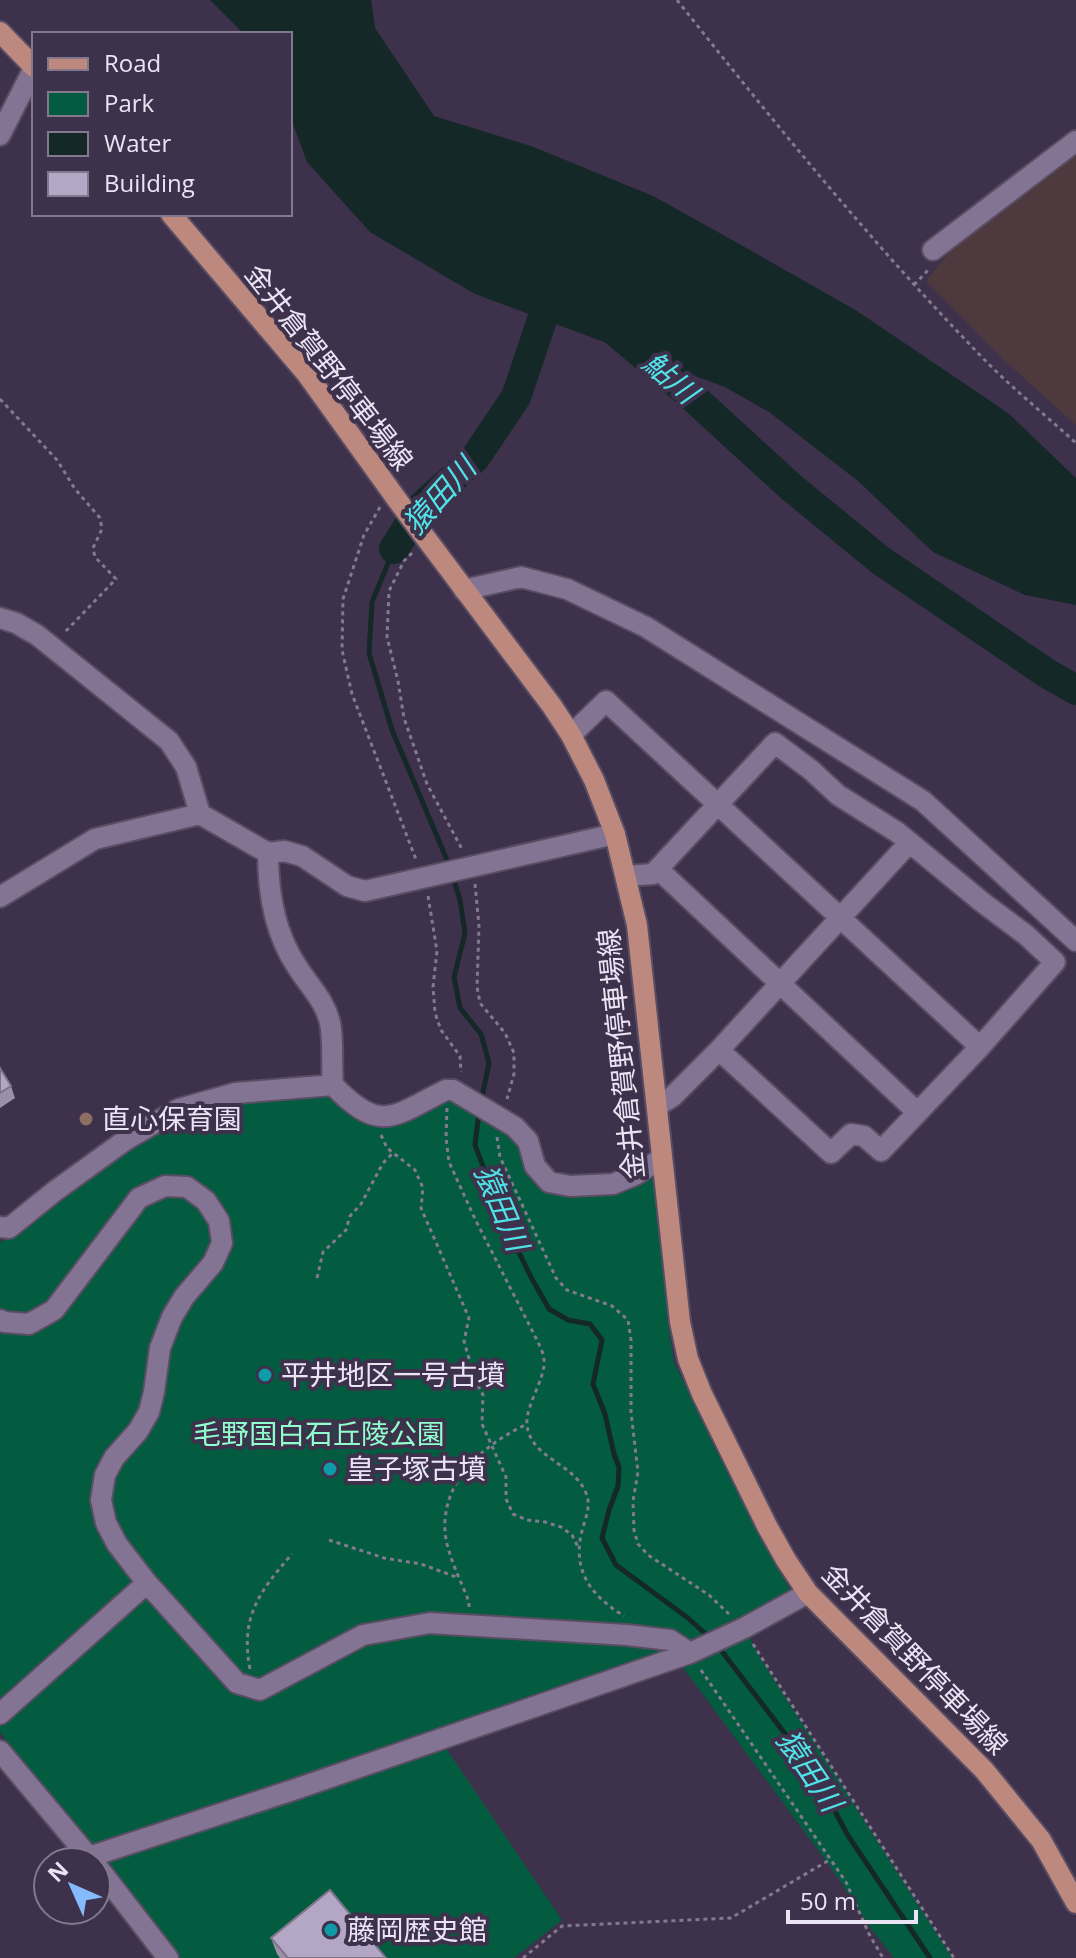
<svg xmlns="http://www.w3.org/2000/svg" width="1076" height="1958" font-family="'Open Sans','Noto Sans JP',sans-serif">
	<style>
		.commercial { fill: #4d393e }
		.green { fill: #035c3f }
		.water { fill: #152828 }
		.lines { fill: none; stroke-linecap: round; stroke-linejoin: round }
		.stream { stroke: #152828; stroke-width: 5 }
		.river { stroke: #152828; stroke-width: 30 }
		.minor-casing { stroke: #584d63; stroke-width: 24 }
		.major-casing { stroke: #584d63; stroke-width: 24 }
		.path { stroke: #847a90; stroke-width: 3; stroke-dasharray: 4 4; stroke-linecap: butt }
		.minor { stroke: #827492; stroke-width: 20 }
		.major { stroke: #bd897f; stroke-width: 20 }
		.wall { fill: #9b8fa9 }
		.building { fill: #b4a6c5; stroke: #7e748a; stroke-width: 2 }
		.education-dot { fill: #8d6e63; stroke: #3d314b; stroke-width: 3 }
		.culture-dot { fill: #0f9aa8; stroke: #3d314b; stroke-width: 3 }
		.labels { text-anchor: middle; stroke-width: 8; stroke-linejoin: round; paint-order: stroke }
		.street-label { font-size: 28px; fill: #ebe4f5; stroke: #3d314b }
		.poi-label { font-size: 28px; fill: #ebe4f5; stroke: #3d314b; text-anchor: start }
		.park-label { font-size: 28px; fill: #90fecd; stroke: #3d314b }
		.water-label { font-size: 30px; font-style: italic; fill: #4fe3e7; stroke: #3d314b }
	</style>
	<rect width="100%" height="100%" fill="#3d314b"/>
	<path class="commercial" d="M1076,150V425L1005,361L926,281L961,238Z"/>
	<path class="green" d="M329,1090L367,1119L452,1093L512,1129L545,1189L657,1165L668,1325L674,1362L714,1446L790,1590L740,1618L759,1656L952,1958H894L873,1931L830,1866L673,1654L435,1732L562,1920L514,1958H177L9,1745L0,1732V1243L58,1193L181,1111L238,1097Z"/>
	<path class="water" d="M210,0H371L375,28L434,116L531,146L653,196L734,241L857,311L1008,413L1076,478V605L1025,595L933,552L858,481L769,412L725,387L475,294L370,232L307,162L290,116V34H244Z"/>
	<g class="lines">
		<path class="stream" d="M394,549L372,602L369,653L392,730L450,867
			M453,877L460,900L465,933L454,977L460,1008L481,1034L489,1063L481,1102
			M479,1112L475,1145L503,1220L532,1279L549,1309L568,1320L590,1324L602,1340L593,1384L605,1414L614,1454L619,1467L618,1486L609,1510L602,1538L616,1565L688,1618L710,1638
			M717,1645L796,1748L828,1798L847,1834L930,1958"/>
		<path class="river" d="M616,332L686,391L791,487L880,560L1048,674L1076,690
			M394,549L419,509L475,458L516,397L548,302L559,284"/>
		<g class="minor-casing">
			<path id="minor" d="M0,135L34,68
				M933,250L1076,141
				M464,590L521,577L567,589L646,627L923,801L1076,941
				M0,618L16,623L37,635L169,741L186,767L200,814
				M571,735L606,701L980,1047L881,1151L864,1136L851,1134L831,1153L719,1050L672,1097L657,1106
				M268,853C268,891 275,933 296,965C308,985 325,1000 330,1023C334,1041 331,1066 333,1085C381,1135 393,1116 446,1090H453L515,1127L528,1141L535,1166L549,1182L570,1186L613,1184L635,1175L661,1159
				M658,869L917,1112
				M626,876L653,874L775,743L811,770L838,795L897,832L982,902L1026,935L1055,962L980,1047
				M0,897L95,839L200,814L268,853L284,851L302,856L347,886L365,891L615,834
				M719,1050L909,843
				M0,1227L9,1228L55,1191L127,1139L179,1109L236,1093L333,1085
				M0,1320L4,1322L29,1324L54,1310L139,1198L165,1186L187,1187L206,1201L219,1221L222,1243L213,1263L184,1297L172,1317L160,1348L154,1392L149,1412L138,1431L114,1458L105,1475L101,1500L106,1523L117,1544L147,1583
				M0,1714L147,1583L237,1683L260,1690L363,1635L430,1623L627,1635L670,1640L690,1653
				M0,1751L93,1862
				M89,1857L296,1789L690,1653L744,1628L808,1593
				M96,1865L168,1958"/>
		</g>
		<g class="major-casing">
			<path id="major" d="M0,32L34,67
				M171,214L306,373L398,501L552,706L571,735L594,780L615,834L637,925L680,1322L688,1359L702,1394L767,1526L786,1560L808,1593L984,1770L1041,1840L1076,1903"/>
		</g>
		<path class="path" d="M677,0C773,121 870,241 977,352C1007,384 1043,413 1076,443
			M914,285L930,268
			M0,399L57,460L75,489L100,518L102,529L93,548L95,557L116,579L65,632
			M380,507L364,535L343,599L342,650L352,694L417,862
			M412,553L404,561L389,591L387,637L398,681L404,718L427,784L463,851
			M475,884L479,926L477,987L480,1003L505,1033L514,1053V1074L507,1099
			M428,896L437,951L433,987L435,1013L441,1030L460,1056L461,1072
			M447,1108L446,1138L449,1162L475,1219L538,1342C540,1347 544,1354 544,1360C546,1378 525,1406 527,1425C531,1459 573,1462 586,1493C592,1507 584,1521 581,1535C573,1573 593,1597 624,1616
			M381,1135L387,1148L415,1170L423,1188L421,1208L469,1318L464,1341L475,1380L483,1395L482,1424L506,1477V1499L513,1514L527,1520L545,1522L561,1527L572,1535L579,1549
			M497,1137L500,1157L556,1278L567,1290L612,1306L628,1320L631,1340V1412L638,1472L633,1501L634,1530L638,1544L648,1555L709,1595L729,1614
			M317,1278L323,1252L346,1230L350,1216L361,1204L383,1163L393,1153
			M329,1540L384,1558L421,1564L459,1578
			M469,1607V1602C461,1581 446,1552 445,1531C442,1479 485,1444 527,1424
			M753,1644L954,1958
			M250,1669C240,1617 259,1592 292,1554
			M701,1670L846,1882L869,1934L883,1958
			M523,1958L562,1926L731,1918L831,1859"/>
		<use href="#minor" class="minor"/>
		<use href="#major" class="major"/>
	</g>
	<path class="wall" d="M0,1068L11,1086L15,1098L0,1108Z
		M271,1938L386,1958H280L277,1954Z"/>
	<path class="building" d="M0,1068L11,1086L0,1093Z
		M330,1890L386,1958H288L271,1938Z"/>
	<circle class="education-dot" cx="86" cy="1119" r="8"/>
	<g class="culture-dot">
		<circle cx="265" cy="1375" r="8"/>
		<circle cx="330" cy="1469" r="8"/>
		<circle cx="331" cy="1930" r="8"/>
	</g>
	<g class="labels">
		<g class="street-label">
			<text transform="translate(329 367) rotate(52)" y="10">金井倉賀野停車場線</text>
			<text transform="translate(621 1054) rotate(-96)" y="10">金井倉賀野停車場線</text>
			<text transform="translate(915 1659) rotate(46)" y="10">金井倉賀野停車場線</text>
		</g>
		<g class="poi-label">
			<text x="102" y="1129">直心保育園</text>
			<text x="281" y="1385">平井地区一号古墳</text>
			<text x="346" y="1479">皇子塚古墳</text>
			<text x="347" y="1940">藤岡歴史館</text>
		</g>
		<g class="park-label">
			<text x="319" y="1444">毛野国白石丘陵公園</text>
		</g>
		<g class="water-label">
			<text transform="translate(670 378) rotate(41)" y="10">鮎川</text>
			<text transform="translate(440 496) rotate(-48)" y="10">猿田川</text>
			<text transform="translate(501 1208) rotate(67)" y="10">猿田川</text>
			<text transform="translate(809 1771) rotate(56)" y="10">猿田川</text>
		</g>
	</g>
	<rect x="32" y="32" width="260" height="184" fill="#3d314b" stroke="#83798f" stroke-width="2"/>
	<rect x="48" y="58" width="40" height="12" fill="#bd897f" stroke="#83798f" stroke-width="2"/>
	<text x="104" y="72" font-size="24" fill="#ebe4f5">Road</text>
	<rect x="48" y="92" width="40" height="24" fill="#035c3f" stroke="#83798f" stroke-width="2"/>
	<text x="104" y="112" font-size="24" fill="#ebe4f5">Park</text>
	<rect x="48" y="132" width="40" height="24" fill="#152828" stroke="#83798f" stroke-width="2"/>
	<text x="104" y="152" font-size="24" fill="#ebe4f5">Water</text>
	<rect x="48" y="172" width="40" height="24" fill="#b4a6c5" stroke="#83798f" stroke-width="2"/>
	<text x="104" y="192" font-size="24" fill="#ebe4f5">Building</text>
	<g transform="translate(72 1886) rotate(315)"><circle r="38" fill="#3d314b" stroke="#83798f" stroke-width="2"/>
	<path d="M0-6L14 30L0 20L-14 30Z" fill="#85bbfb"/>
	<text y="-12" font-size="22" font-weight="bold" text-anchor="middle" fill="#ebe4f5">N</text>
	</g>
	<path d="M788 1910v12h128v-12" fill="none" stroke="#ebe4f5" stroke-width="4"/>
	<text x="800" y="1910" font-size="24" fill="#ebe4f5" stroke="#3d314b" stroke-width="6" paint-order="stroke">50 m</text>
</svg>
